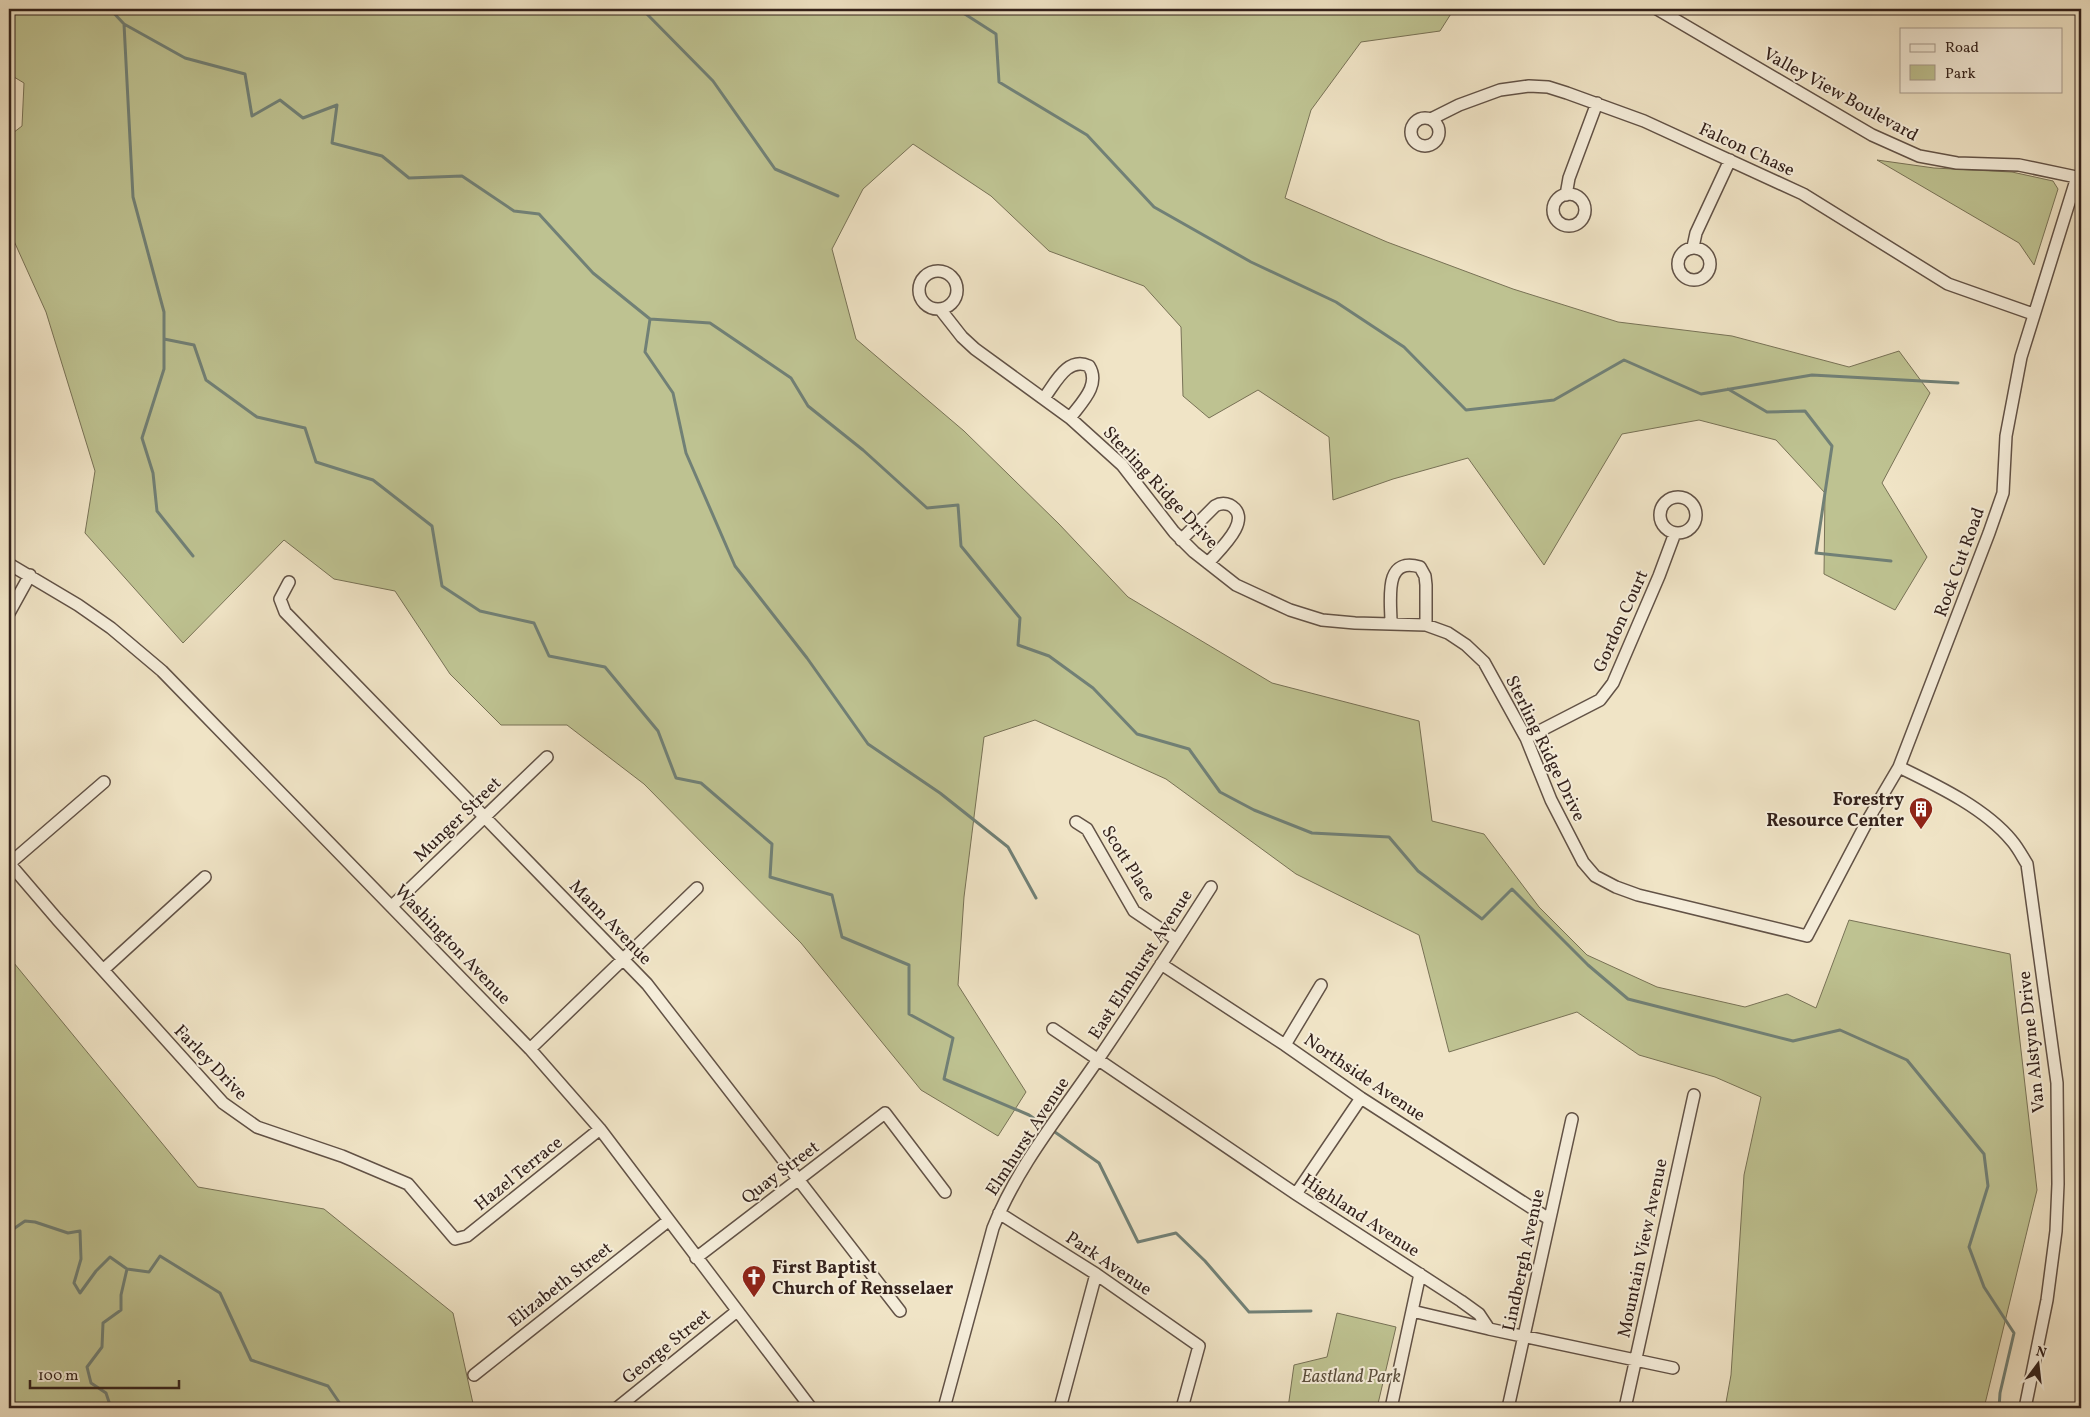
<svg xmlns="http://www.w3.org/2000/svg" width="2090" height="1417" font-family="Vollkorn,serif">
	<style>
		.green { fill: #bec291; stroke: #787256 }
		.lines { fill: none; stroke-linecap: round; stroke-linejoin: round }
		.stream { stroke: #718076; stroke-width: 3 }
		.minor-casing { stroke: #625246; stroke-width: 14 }
		.minor { stroke: #f5edda; stroke-width: 11 }
		.labels { text-anchor: middle; stroke-width: 4; stroke-linejoin: round; paint-order: stroke }
		.street-label { font-size: 18px; fill: #33211b; stroke: #f5edda }
		.poi-label { font-size: 18px; font-weight: bold; fill: #33211b; stroke: #f5edda; text-anchor: end }
		.park-label { font-size: 18px; font-style: italic; fill: #5d513e; stroke: #f5edda }
	</style>
	<rect width="100%" height="100%" fill="#f0e4c6"/>
	<filter id="stains"><feTurbulence type="fractalNoise" baseFrequency=".004" numOctaves="4"/><feColorMatrix values="0 0 0 0 .2 0 0 0 0 .09 0 0 0 0 .02 0 0 0 .5 -.17"/></filter>
	<radialGradient id="worn" r=".72"><stop offset=".6" stop-color="#630" stop-opacity="0"/><stop offset="1" stop-color="#630" stop-opacity=".3"/></radialGradient>
	<path class="green" d="M9,9H1454L1440,31L1361,42L1311,110L1285,198L1387,242L1513,289L1618,322L1732,336L1849,367L1899,351L1930,393L1882,483L1927,557L1895,610L1824,574L1825,493L1776,440L1699,420L1622,434L1544,565L1468,458L1393,479L1333,500L1329,437L1258,390L1209,418L1183,396L1181,327L1144,286L1049,251L991,196L913,144L863,189L832,249L856,339L964,431L1059,524L1128,597L1272,683L1419,721L1432,821L1484,834L1539,907L1587,955L1657,987L1745,1007L1787,994L1816,1008L1849,920L2010,954L2037,1190L1984,1408H1725L1731,1375L1744,1175L1761,1097L1715,1077L1639,1055L1577,1012L1449,1052L1419,935L1296,874L1166,779L1035,720L984,737L964,897L958,985L1026,1092L998,1136L921,1090L801,943L644,784L567,725H501L450,674L395,591L334,579L284,540L183,643L85,533L95,471L46,312L9,230V136L22,126L24,83L9,74Z
		M1877,160L1934,168L2012,172L2053,181L2058,189L2034,265L2019,243Z
		M9,957L198,1187L324,1209L453,1313L474,1408H9Z
		M1337,1313L1396,1327L1377,1408H1288L1294,1365L1327,1357Z"/>
	<g class="lines">
		<path class="stream" d="M110,9L124,24L133,197L164,312V369L142,438L153,473L157,511L193,556
			M642,9L713,81L775,169L838,196
			M957,9L996,34L999,82L1087,135L1154,207L1251,262L1336,302L1404,347L1466,410L1554,400L1624,360L1701,394L1812,375L1958,383
			M124,24L185,58L245,74L252,116L280,100L303,118L337,105L332,143L382,156L409,178L462,176L514,211L539,214L593,273L650,319L710,323L791,378L808,406L863,450L927,508L958,505L961,546L1020,618L1018,645L1049,656L1093,688L1137,734L1189,749L1220,792L1254,810L1312,833L1389,837L1418,871L1482,919L1512,889L1588,965L1628,999L1793,1041L1840,1030L1907,1060L1984,1154L1988,1186L1969,1247L1984,1287L2014,1333L2000,1393L1999,1408
			M650,319L645,352L673,393L686,453L735,566L807,658L868,744L940,793L1008,847L1036,898
			M164,339L194,345L206,380L257,417L305,428L316,462L373,480L432,526L442,586L480,611L534,623L549,656L605,667L658,731L676,778L701,783L772,844L770,877L832,895L842,937L909,965V1014L953,1038L944,1079L1029,1115L1047,1127
			M1728,389L1767,412L1805,411L1832,446L1816,553L1891,561
			M1052,1130L1099,1163L1138,1242L1176,1233L1205,1261L1249,1312L1311,1311
			M9,1232L25,1221L35,1222L68,1233L80,1231L81,1259L74,1283L80,1293L96,1271L110,1257L127,1269L121,1295V1310L103,1323L102,1347L87,1367L91,1383L106,1393L111,1408
			M127,1269L149,1272L160,1256L220,1293L251,1360L328,1386L343,1408"/>
		<g class="minor-casing">
			<path id="minor" d="M1657,9L1872,135L1919,156L1957,163L2019,165L2081,178
				M1411 132a14 14 0 1 1 28 0a14 14 0 1 1-28 0Z
				M1431,119L1459,105L1500,90L1529,86L1548,87L1567,93L1644,121L1803,194L1948,284L2033,314
				M1553 210a16 16 0 1 1 32 0a16 16 0 1 1-32 0Z
				M1566,195L1569,178L1597,103
				M1693,247L1696,233L1730,160
				M1678 264a16 16 0 1 1 32 0a16 16 0 1 1-32 0Z
				M919 290a19 19 0 1 1 38 0a19 19 0 1 1-38 0Z
				M940,309L962,337L975,349L1070,418L1122,465L1174,532L1194,552L1236,585L1290,610L1322,620L1355,623L1426,625L1448,633L1466,645L1484,662L1526,738L1551,800L1583,862L1595,876L1616,887L1638,895L1807,936L1869,818L1899,767L1989,533L2003,493L2006,436L2021,357L2077,177
				M1044,398C1055,384 1067,356 1089,366C1101,385 1081,403 1070,418
				M1660 515a18 18 0 1 1 36 0a18 18 0 1 1-36 0Z
				M1181,540L1215,506C1220,503 1225,503 1230,505C1255,519 1218,551 1208,563
				M9,564L78,605L111,628L162,671L530,1049L600,1129L811,1408
				M289,582L280,599L285,612L647,984L900,1311
				M9,613L30,575
				M1391,623C1391,600 1383,556 1420,567L1425,576L1426,585V625
				M1526,738L1600,700L1613,683L1659,576L1675,533
				M1899,767C1936,785 1985,808 2012,841C2018,848 2022,856 2027,864L2057,1083L2058,1184L2056,1231L2047,1300L2025,1408
				M1076,822L1087,829L1134,911L1177,940
				M9,863L57,919L223,1103L257,1127L342,1156L408,1184L455,1239L467,1236L600,1129
				M9,864L104,782
				M392,906L547,757
				M1161,964L1285,1045L1361,1098L1549,1219
				M103,970L205,877
				M1053,1029L1296,1194L1461,1301L1479,1314L1489,1329L1673,1368
				M1285,1045L1321,985
				M530,1049L697,888
				M1296,1194L1361,1098
				M999,1213L1096,1274L1199,1346L1182,1408
				M696,1258L885,1113L945,1192
				M1412,1311L1489,1329
				M474,1375L668,1221
				M617,1408L737,1311
				M944,1408L993,1228C1018,1165 1061,1114 1099,1058C1137,1002 1174,945 1211,887
				M1060,1408L1096,1274
				M1391,1408L1420,1274
				M1508,1408L1572,1119
				M1625,1408L1694,1095"/>
		</g>
		<use href="#minor" class="minor"/>
	</g>
	<defs>
		<g id="building-pin" transform="scale(1.25)"><path d="M0 17L-7.5 6A9.5 9.5 0 1 1 7.5 6Z" fill="#8f2418" stroke="#f5edda"/><path d="M-4-6H4V6H1V3H-1V6H-4ZM-2.5-4.3h1.7v1.8h-1.7ZM.8-4.3h1.7v1.8H.8ZM-2.5-1h1.7V.8h-1.7ZM.8-1h1.7V.8H.8Z" fill="#fff"/></g>
		<g id="church-pin" transform="scale(1.25)"><path d="M0 17L-7.5 6A9.5 9.5 0 1 1 7.5 6Z" fill="#8f2418" stroke="#f5edda"/><path d="M-1.2-6h2.4v3.5h3.3v2.4h-3.3V6h-2.4V-.1h-3.3v-2.4h3.3Z" fill="#fff"/></g>
	</defs>
	<g fill-rule="evenodd">
		<use href="#building-pin" x="1921" y="809"/>
		<use href="#church-pin" x="754" y="1277"/>
	</g>
	<g class="labels">
		<g class="street-label">
			<text transform="translate(1841 94) rotate(29)" y="6">Valley View Boulevard</text>
			<text transform="translate(1747 149) rotate(25)" y="6">Falcon Chase</text>
			<text transform="translate(1161 487) rotate(47)" y="6">Sterling Ridge Drive</text>
			<text transform="translate(1959 562) rotate(-70)" y="6">Rock Cut Road</text>
			<text transform="translate(1620 621) rotate(-66)" y="6">Gordon Court</text>
			<text transform="translate(1546 748) rotate(64)" y="6">Sterling Ridge Drive</text>
			<text transform="translate(457 819) rotate(-44)" y="6">Munger Street</text>
			<text transform="translate(1129 863) rotate(58)" y="6">Scott Place</text>
			<text transform="translate(611 922) rotate(46)" y="6">Mann Avenue</text>
			<text transform="translate(453 944) rotate(46)" y="6">Washington Avenue</text>
			<text transform="translate(1140 964) rotate(-57)" y="6">East Elmhurst Avenue</text>
			<text transform="translate(2031 1042) rotate(-96)" y="6">Van Alstyne Drive</text>
			<text transform="translate(211 1062) rotate(46)" y="6">Farley Drive</text>
			<text transform="translate(1365 1077) rotate(34)" y="6">Northside Avenue</text>
			<text transform="translate(1027 1136) rotate(-57)" y="6">Elmhurst Avenue</text>
			<text transform="translate(780 1172) rotate(-37)" y="6">Quay Street</text>
			<text transform="translate(518 1173) rotate(-39)" y="6">Hazel Terrace</text>
			<text transform="translate(1361 1215) rotate(33)" y="6">Highland Avenue</text>
			<text transform="translate(1642 1248) rotate(-78)" y="6">Mountain View Avenue</text>
			<text transform="translate(1523 1260) rotate(-78)" y="6">Lindbergh Avenue</text>
			<text transform="translate(1109 1263) rotate(34)" y="6">Park Avenue</text>
			<text transform="translate(560 1284) rotate(-38)" y="6">Elizabeth Street</text>
			<text transform="translate(666 1346) rotate(-39)" y="6">George Street</text>
		</g>
		<g class="poi-label">
			<text x="1904" y="805">Forestry<tspan x="1904" dy="21">Resource Center</tspan></text>
			<text x="772" y="1273" text-anchor="start">First Baptist<tspan x="772" dy="21">Church of Rensselaer</tspan></text>
		</g>
		<g class="park-label">
			<text x="1351" y="1382">Eastland Park</text>
		</g>
	</g>
	<rect width="2090" height="1417" fill="none" stroke="#f0e4c6" stroke-width="30"/>
	<rect x="10" y="10" width="2070" height="1397" fill="none" stroke="#33211b" stroke-width="2.5"/>
	<rect x="15" y="15" width="2060" height="1387" fill="none" stroke="#33211b"/>
	<rect x="1900" y="28" width="162" height="65" fill="#f5edda" stroke="#a79b8e"/>
	<rect x="1910" y="44" width="25" height="8" fill="#f5edda" stroke="#a79b8e"/>
	<text x="1945" y="52" font-size="15" fill="#33211b">Road</text>
	<rect x="1910" y="65" width="25" height="15" fill="#bec291" stroke="#a79b8e"/>
	<text x="1945" y="78" font-size="15" fill="#33211b">Park</text>
	<g transform="translate(2038 1364) rotate(15)" stroke="#f5edda" stroke-width="4" paint-order="stroke">
	<path d="M0-4L9 19L0 12L-9 19Z" fill="#33211b"/>
	<text y="-8" font-size="14" font-weight="bold" text-anchor="middle" fill="#33211b">N</text>
	</g>
	<path d="M30 1380v8h149v-8" fill="none" stroke="#33211b" stroke-width="2.5"/>
	<text x="38" y="1380" font-size="15" fill="#33211b" stroke="#f5edda" stroke-width="4" paint-order="stroke">100 m</text>
	<rect width="100%" height="100%" filter="url(#stains)"/>
	<rect width="100%" height="100%" fill="url(#worn)"/>
</svg>
